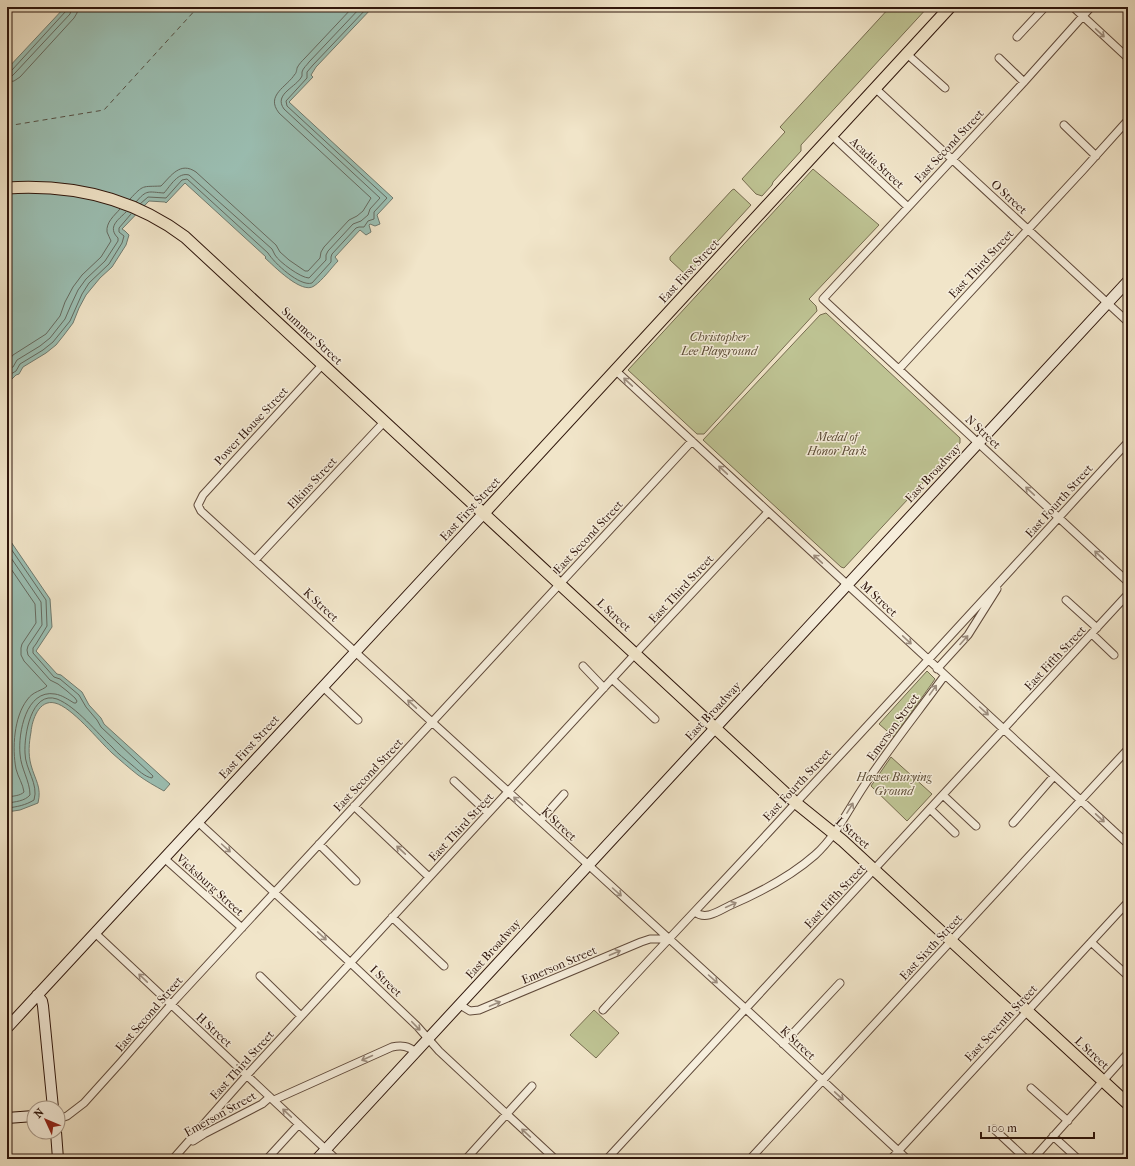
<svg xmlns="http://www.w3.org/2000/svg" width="1135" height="1166" font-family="'IM FELL French Canon',serif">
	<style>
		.green { fill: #bec393; stroke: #766c50 }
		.water { fill: #9bbfb3; stroke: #707b70 }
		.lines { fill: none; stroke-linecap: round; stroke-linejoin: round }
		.shore { stroke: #656a60; stroke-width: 1 }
		.ferry { stroke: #555146; stroke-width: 1; stroke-dasharray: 5 4; stroke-linecap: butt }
		.minor-casing { stroke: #604a3b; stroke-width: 9 }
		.secondary-casing { stroke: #2f160c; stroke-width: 12 }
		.primary-casing { stroke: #2f160c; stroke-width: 13 }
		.minor { stroke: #f6eedc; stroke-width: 7 }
		.secondary { stroke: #f6eedc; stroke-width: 10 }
		.primary { stroke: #f1e5c9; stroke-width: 11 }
		.oneway { stroke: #9c8d7e }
		.labels { text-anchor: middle; stroke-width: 3; stroke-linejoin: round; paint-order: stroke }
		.street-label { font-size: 12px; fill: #2f160c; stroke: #f6eedc }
		.park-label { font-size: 12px; font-style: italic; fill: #5a4a34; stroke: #f6eedc }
	</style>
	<rect width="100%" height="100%" fill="#f1e5c9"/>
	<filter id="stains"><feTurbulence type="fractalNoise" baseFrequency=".005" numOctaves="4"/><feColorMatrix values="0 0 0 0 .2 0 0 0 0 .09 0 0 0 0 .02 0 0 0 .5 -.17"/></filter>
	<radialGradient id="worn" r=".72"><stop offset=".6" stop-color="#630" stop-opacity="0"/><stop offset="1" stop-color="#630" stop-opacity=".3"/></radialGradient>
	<path class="green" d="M890,7H928L801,145V151L773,182L772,185L762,196L756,194L742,179L785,132L780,127Z
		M813,169L879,225L809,299L816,306L817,311L704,434H697L628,370Z
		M734,189L751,205L696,265V268L690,274H685L670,260V257L732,190Z
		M826,313L960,438V443L844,568L841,567L703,440L820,315Z
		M927,671L935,679L894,737L879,724Z
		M891,757L932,794L907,821L871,786Z
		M594,1010L619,1033L596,1058L570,1035Z"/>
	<path class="water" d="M65,7H373L316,67L311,75L313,77L289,102L393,198L377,215L380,224L375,226L370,224L369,225L371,232L366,235L360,230L335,257L338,261C331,268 323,280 314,286C302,295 274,266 265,258L266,257L185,183L166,203L165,202L149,201L122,229L125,231L129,235L126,245L112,267L100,278L86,295L79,308L73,323L64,335L56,345L46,353L23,367L19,374L16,375L11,380L7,377V69Z
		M7,536L50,599L52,627L36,651L57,674L61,675L82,692L89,705L101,718L104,724L170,784L164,791C155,786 146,781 138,775C129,768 120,760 112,753C98,740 72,707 55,703C39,699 32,720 31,732C29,743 28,754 31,765C35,780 42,787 38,803L20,810L7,812Z"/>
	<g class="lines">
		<path class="shore" d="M7,71L12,70L66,11L67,7
			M7,76H12L15,73L70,14L72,7
			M7,82L14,81L20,77L74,18L77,13L78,7
			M130,199C144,184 142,187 161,186C171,176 180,161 196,172L276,245L280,252L289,260L305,271H308L320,258L321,252L324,247L349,220L357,216L363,211L371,198L279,113C265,95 287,87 295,74C296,74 297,69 297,68C299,64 302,61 305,58L353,7
			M136,202C147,189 148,192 164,193C171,185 178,172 189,175L272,249C273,251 274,253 275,255C279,262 301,278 309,278L326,260V255L328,251L353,224L361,221L368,215L370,209L380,198L284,109C273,94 297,87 302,76C302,75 302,73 302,72C303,68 307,65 309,62L361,7
			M140,204L148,197L166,198L182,180L187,179L268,253C274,263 300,287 312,283L331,262V257L332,254L356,228L359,227H364L368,221L374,219V212L387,198L287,106L286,101L307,78V72L313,65L368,7
			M7,363L13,355L46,334L60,316L65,302L73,287L82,275L101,257L111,241C110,238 108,235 107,232C106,222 114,216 120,209
			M7,369L13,367L17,360L40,346L50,338L65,319L71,305L78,290L86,279L105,261L118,241V238C107,227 118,220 126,212
			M7,374H11L16,371L20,364L43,350L53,342L70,321L82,294L89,283L109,264L122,243L124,236L119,232V228L131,214
			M7,543L46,600L47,626L36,644L33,648V653L54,677L60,679L79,695L86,707L97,720L101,727L153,776L152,778C145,777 138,770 132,765C125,759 118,754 112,747C97,733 77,707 57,699C31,690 24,736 25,753C25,769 39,784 34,800C26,805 17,807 7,808
			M7,552L41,602L42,625L28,646L27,650L28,655L50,680L58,684L67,691L75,698L77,701L76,703H74C69,700 62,695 55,694C26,689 18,733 20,754C21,769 30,781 30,795C25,801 15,802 7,803
			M7,563L35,604L36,623L22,644L21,648V655L24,661L47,686C42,691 33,691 27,700C14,717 12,748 16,769C18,777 23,784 24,792C20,796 13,796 7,797"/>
		<path class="ferry" d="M7,126L104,110L198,7"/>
		<g class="minor-casing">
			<path id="minor" d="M1073,7L1128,58
				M1091,7L1024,82L823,299L1128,582
				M1017,37L1045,7
				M907,54L945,88
				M999,58L1024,82
				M875,88L1128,322
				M1064,125L1096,156
				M831,135L908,207
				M323,364L203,495L198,505L201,511L746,1009L907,1159
				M899,369L1083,170L1128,120
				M615,370L1128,844
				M255,560L385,421
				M1066,600L1097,628
				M1092,634L1114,655
				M583,666L604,688
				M937,669L968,635L997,589
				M612,679L655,719
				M323,687L358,720
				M454,781L488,813
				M943,795L976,826
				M354,806L429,877
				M930,809L955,833
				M540,821L564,794
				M198,822L356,968L417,1026L439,1051L555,1159
				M1013,823L1054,776
				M319,844L356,881
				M164,858L242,928
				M695,912C706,921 720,910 731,905C761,892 790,877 815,855C836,836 848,810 864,786C889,748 918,712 945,675
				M392,917L444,966
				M95,933L336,1159
				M1091,942L1128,976
				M260,976L301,1016
				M460,1005L470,1011L479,1010L641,942L650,939H668
				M603,1010C665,942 729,876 791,808C904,687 1016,564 1128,442
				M783,1044L840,983
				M1031,1088L1068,1121
				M274,1100L392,1047C402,1045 408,1046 416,1052
				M58,1119L67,1116L84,1103L121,1062L134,1047L176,999L692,441
				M994,1129L1026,1159
				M1053,1136L1078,1159
				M193,1141L204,1134L262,1104L270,1097
				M173,1159L247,1075L636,653L768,512
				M267,1159L299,1124
				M466,1159L532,1086
				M607,1159L1128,594
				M750,1159L1128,749
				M891,1159L1128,902
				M1033,1159L1128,1053"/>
		</g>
		<g class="secondary-casing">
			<path id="secondary" d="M37,995L42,1001L43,1006L53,1108
				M7,1028L484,513
				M7,1118L34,1116
				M56,1132L58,1159
				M317,1159L1128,281"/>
		</g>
		<g class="primary-casing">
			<path id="primary" d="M7,188C71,184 133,198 185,237L796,803L843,841L1128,1104
				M484,513L950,7"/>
		</g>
		<use href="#minor" class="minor"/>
		<use href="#secondary" class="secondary"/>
		<use href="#primary" class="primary"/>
	</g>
	<defs><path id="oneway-shaft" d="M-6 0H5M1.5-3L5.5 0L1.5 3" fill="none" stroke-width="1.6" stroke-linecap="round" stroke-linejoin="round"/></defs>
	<g class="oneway">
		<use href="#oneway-shaft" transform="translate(1100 33) rotate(43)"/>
		<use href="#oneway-shaft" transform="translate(628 382) rotate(-137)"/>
		<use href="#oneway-shaft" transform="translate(723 470) rotate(-137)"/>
		<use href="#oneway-shaft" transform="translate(1030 491) rotate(-137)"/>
		<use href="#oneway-shaft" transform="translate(1099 555) rotate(-137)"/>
		<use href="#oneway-shaft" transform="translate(818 559) rotate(-137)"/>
		<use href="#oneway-shaft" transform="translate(907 640) rotate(43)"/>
		<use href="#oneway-shaft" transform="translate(964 640) rotate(-48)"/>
		<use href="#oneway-shaft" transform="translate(933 690) rotate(-54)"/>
		<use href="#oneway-shaft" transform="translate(412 704) rotate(-137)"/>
		<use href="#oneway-shaft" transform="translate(984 711) rotate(42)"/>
		<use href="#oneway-shaft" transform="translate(518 801) rotate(-138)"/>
		<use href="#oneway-shaft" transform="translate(850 808) rotate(-58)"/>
		<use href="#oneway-shaft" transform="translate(1100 818) rotate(43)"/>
		<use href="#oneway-shaft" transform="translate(226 848) rotate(42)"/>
		<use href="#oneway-shaft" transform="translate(401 850) rotate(-137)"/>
		<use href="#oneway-shaft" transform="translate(617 892) rotate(42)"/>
		<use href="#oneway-shaft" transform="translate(731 905) rotate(-25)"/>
		<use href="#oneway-shaft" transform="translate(322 936) rotate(43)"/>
		<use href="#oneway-shaft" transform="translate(615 953) rotate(-23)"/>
		<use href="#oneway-shaft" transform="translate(143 978) rotate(-136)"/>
		<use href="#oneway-shaft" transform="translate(713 979) rotate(42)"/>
		<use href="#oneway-shaft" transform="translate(495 1004) rotate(-23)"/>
		<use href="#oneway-shaft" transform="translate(416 1026) rotate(46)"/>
		<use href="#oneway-shaft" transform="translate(367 1058) rotate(156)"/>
		<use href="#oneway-shaft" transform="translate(839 1096) rotate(43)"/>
		<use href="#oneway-shaft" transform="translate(287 1113) rotate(-137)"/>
		<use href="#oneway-shaft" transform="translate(526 1133) rotate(-137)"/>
	</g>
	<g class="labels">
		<g class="street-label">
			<text transform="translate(949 146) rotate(-47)" y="4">East Second Street</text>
			<text transform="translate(877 163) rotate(43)" y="4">Acadia Street</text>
			<text transform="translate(1009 197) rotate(43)" y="4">O Street</text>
			<text transform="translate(981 264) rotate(-47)" y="4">East Third Street</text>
			<text transform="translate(689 271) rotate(-47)" y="4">East First Street</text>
			<text transform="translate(312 336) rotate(43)" y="4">Summer Street</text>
			<text transform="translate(251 426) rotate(-47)" y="4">Power House Street</text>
			<text transform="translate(983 432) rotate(43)" y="4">N Street</text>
			<text transform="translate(933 473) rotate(-47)" y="4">East Broadway</text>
			<text transform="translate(312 483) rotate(-47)" y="4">Elkins Street</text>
			<text transform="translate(1059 501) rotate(-48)" y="4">East Fourth Street</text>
			<text transform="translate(470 509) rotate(-47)" y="4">East First Street</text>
			<text transform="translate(588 537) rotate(-47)" y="4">East Second Street</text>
			<text transform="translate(681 589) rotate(-47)" y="4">East Third Street</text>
			<text transform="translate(879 599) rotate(43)" y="4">M Street</text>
			<text transform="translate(321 605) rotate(43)" y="4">K Street</text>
			<text transform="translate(614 615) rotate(43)" y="4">L Street</text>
			<text transform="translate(1055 658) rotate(-47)" y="4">East Fifth Street</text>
			<text transform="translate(713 711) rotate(-47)" y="4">East Broadway</text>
			<text transform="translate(893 727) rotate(-54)" y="4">Emerson Street</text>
			<text transform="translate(249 747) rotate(-47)" y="4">East First Street</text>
			<text transform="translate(368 775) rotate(-47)" y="4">East Second Street</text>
			<text transform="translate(797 785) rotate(-47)" y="4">East Fourth Street</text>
			<text transform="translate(559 824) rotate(43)" y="4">K Street</text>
			<text transform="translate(461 827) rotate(-47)" y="4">East Third Street</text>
			<text transform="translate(853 833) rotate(41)" y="4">L Street</text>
			<text transform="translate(210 885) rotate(42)" y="4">Vicksburg Street</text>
			<text transform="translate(835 896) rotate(-47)" y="4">East Fifth Street</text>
			<text transform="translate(931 947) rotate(-47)" y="4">East Sixth Street</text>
			<text transform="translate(493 949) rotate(-48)" y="4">East Broadway</text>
			<text transform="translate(559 965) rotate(-23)" y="4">Emerson Street</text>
			<text transform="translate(386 981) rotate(44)" y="4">I Street</text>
			<text transform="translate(149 1014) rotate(-49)" y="4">East Second Street</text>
			<text transform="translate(1001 1023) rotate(-47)" y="4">East Seventh Street</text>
			<text transform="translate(214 1030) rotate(43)" y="4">H Street</text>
			<text transform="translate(798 1043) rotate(43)" y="4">K Street</text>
			<text transform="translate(1092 1053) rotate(43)" y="4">L Street</text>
			<text transform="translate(242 1065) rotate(-48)" y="4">East Third Street</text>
			<text transform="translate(220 1114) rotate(-29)" y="4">Emerson Street</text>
		</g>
		<g class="park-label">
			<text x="719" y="341">Christopher<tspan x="719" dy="14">Lee Playground</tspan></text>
			<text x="837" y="441">Medal of<tspan x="837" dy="14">Honor Park</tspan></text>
			<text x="894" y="781">Hawes Burying<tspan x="894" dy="14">Ground</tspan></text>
		</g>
	</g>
	<rect width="1135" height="1166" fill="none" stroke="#f1e5c9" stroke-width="24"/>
	<rect x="8" y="8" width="1119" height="1150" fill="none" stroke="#2f160c" stroke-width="2"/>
	<rect x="12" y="12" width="1111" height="1142" fill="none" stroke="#2f160c"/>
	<g transform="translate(46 1120) rotate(314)"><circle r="19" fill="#f6eedc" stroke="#a69889"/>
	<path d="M0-3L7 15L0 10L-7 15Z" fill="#8f2418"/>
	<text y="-6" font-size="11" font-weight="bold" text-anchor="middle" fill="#2f160c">N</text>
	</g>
	<path d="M981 1132v6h113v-6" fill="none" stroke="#2f160c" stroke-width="2"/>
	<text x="987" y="1132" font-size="12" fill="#2f160c" stroke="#f6eedc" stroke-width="3" paint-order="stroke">100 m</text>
	<rect width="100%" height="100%" filter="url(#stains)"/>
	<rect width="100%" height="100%" fill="url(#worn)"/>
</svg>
